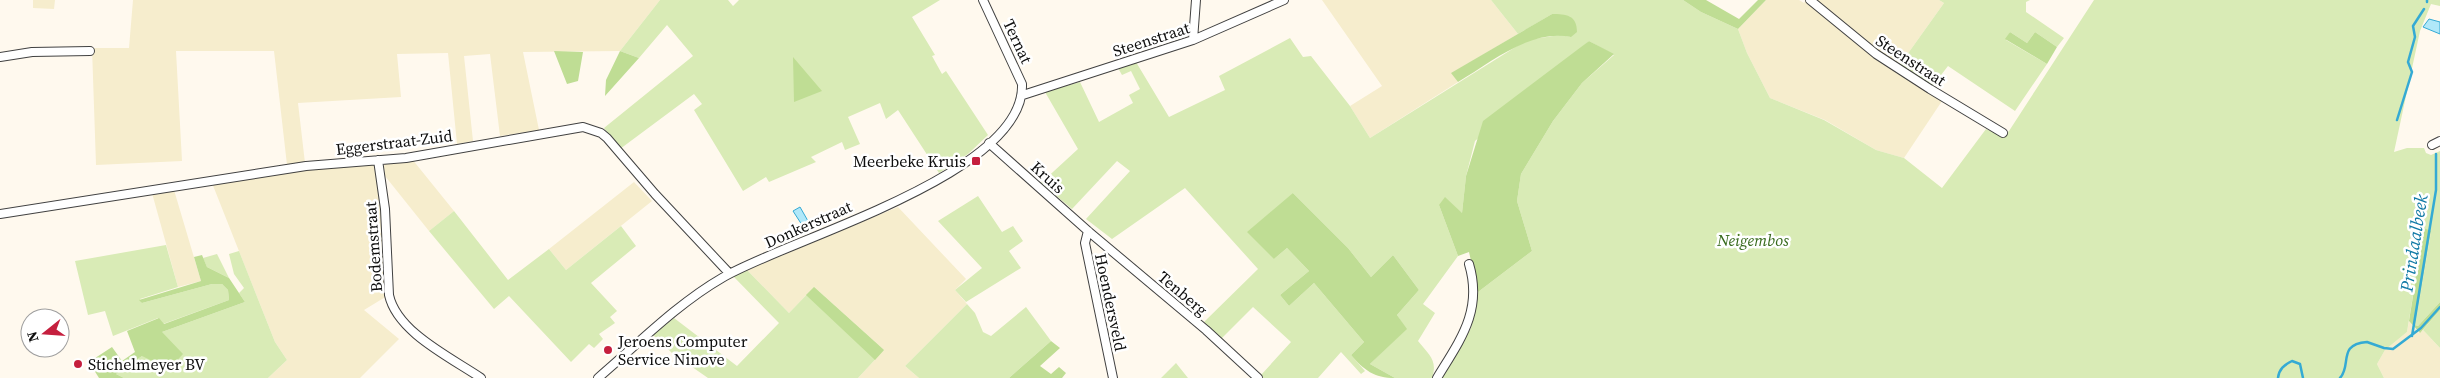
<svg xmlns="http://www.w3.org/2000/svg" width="2440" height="378" font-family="'Source Serif 4',serif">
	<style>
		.farmland { fill: #f6edcd }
		.green { fill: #d9ebb6 }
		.forest { fill: #bfdd94 }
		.water { fill: #b0e8f9; stroke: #34aad4 }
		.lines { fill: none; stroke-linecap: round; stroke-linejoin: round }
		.stream { stroke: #34aad4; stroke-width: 2.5 }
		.minor-casing { stroke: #414141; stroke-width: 10 }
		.minor { stroke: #fff; stroke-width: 8 }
		.poi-dot { fill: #c51f3e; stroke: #fff; stroke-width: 2 }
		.labels { text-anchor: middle; stroke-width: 5; stroke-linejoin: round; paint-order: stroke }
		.street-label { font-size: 16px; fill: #0e0e0e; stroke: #fff }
		.poi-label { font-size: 16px; fill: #0e0e0e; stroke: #fff; text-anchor: start }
		.park-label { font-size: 16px; font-style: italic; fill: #36691b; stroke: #fff }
		.water-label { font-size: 18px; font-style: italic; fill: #117aa6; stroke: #fff }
	</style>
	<rect width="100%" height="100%" fill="#fff9ee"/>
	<path class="farmland" d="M33,0H55L54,9L33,8Z
		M133,0H660L620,51L523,52L539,130L500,136L490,54L464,56L473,141L457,144L448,53L397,54L401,97L298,103L305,163L287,165L274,51H176L182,161L96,165L92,48H129Z
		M1322,0H1491L1518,34L1452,73L1458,82L1370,138L1350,106L1382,86Z
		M1766,0H1799L1804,3L1806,0L1858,44L1942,101L1904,158L1876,150L1825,120L1770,98L1747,53L1738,29Z
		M1814,0H1939L1944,3L1899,66L1861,40Z
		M412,159L454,211L429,231L385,176L384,166L386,162Z
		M375,164L379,175L387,296L364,310L399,339L360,378H268L287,360L275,342L212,183L292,169Z
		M634,182L652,201L566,270L549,249Z
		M174,190L201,281L178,287L152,193Z
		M898,207L966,279L955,290L967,304L905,366L919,378H858L884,350L814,287L789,313L747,270Z
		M2409,321L2419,333L2423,330L2440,348V378H2384L2377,364L2385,350L2407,332Z"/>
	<path class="green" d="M660,0H728L733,6L739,0H940L912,17L935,55L932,56L942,74L946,71L988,135L968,154L939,173L898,110L886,119L880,103L848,117L860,144L845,150L842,142L811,157L816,162L769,182L766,177L743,191L694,110L702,104L694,94L620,149L604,128L693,56L667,25L639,58L620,51Z
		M1491,0H1683L1701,12L1738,29L1747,53L1770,98L1824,120L1876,150L1904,158L1942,188L1986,129L2002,136L2009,131L2094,0H2440V6L2431,4L2420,31L2394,152L2407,148H2424L2426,153L2431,155L2440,151V302L2418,326L2415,325L2431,232L2424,228L2407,332L2385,350L2377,364L2384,378H1441L1471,328L1478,292L1532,251L1517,201L1521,174L1553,121L1582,83L1614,55L1589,41L1475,141L1466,176L1462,213L1439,205L1458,256L1423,304L1435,313L1418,341C1429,355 1438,360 1432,378H1395L1370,364L1406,329L1397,315L1419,290L1393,255L1371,277L1348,248L1293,193L1274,259L1287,248L1309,271L1280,295L1289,306L1314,283L1364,342L1351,355L1365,371L1361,374L1341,352L1318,378H1263L1261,375L1291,342L1253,307L1221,339L1204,322L1258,269L1185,188L1112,239L1086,219L1130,171L1117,161L1072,209L1041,183L1078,149L1045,92L1080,82L1099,122L1133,103L1129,95L1140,89L1131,71L1122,75L1118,68L1136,62L1169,117L1225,90L1219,76L1290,38L1303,57L1311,56L1350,106L1370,138L1527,40L1560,35L1571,37L1552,14L1518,34Z
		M1939,0H2030L2026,2V12L2064,38L2057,47L2035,32L2027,43L2010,32L2006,40L2047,64L2015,111L1948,66L1931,88L1899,66L1944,3Z
		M978,196L1002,232L1013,226L1023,241L1009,251L1021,268L966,302L955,290L982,268L938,221Z
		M454,211L508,280L549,249L566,270L621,226L636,246L591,283L617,311L610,317L615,323L599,334L603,339L594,348L589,344L571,362L509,296L494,309L429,231Z
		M166,245L178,287L140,299L142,303L212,284H222L228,290L229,300L163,324L158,318L113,336L105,311L88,315L75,261Z
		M239,251L275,342L287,360L268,378H124L116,374L142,356L162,332L245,302L239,293L244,288L234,274L229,254Z
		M217,254L229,278L207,267L203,258Z
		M747,270L789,313L814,287L884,350L858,378H708L672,353L653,335L674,318L737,366L779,323L733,276Z
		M967,304L975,313L983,332L991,336L1026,307L1051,341L1009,378H919L905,366Z
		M2440,310V348L2423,330Z
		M1176,363L1188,378H1161Z"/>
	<path class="forest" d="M1683,0H1706L1739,19L1758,0H1766L1738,29L1701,12Z
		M1552,14C1566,14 1577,15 1577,32L1571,37C1530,29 1492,62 1458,82L1451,73Z
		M2010,32L2027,43L2035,32L2057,47L2047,64L2005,39Z
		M1589,41L1614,54L1582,83L1553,121L1521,174L1517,201L1532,251L1478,292L1469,252L1458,256L1439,205L1445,197L1462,213L1466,176L1483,121Z
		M554,51L583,52L578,81L567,84Z
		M620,51L639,58L605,96L606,80Z
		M793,57L822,91L794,102Z
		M1293,193L1348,248L1371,277L1393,255L1419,290L1397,315L1407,329L1370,364L1395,378C1374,378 1364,370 1351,355L1364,342L1314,283L1289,306L1280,295L1309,271L1287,248L1274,259L1247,232Z
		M2424,228L2431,231L2415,325L2418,326L2440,302V310L2420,333L2409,321Z
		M202,255L207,267L229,278L245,302L162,332L183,354L169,369L142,356L116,374L124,378H99L89,362L112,347L122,361L135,352L127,331L159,318L164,324L229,300L228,290L222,284H212L142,303L139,300L201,281L194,257Z
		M814,287L884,350L875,360L806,295Z
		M1051,341L1060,348L1040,366L1051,374L1059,367L1066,373L1062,378H1009Z"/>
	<path class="water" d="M2429,19L2440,22V34L2423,27Z
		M800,207L808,221L802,225L793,211Z"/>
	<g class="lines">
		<path class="stream" d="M2427,2V0
			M2397,120L2412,72L2408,62L2415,37L2413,26L2424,9
			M2412,336L2436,190V154
			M2278,378C2279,369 2284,365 2292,361L2300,364L2303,378
			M2340,378C2352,366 2337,344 2367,342L2384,348L2393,349L2421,328L2440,307"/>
		<g class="minor-casing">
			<path id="minor" d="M1810,0L1876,54L1930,89L2003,133
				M1193,40L1196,0
				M0,57L32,52L90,51
				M1023,95L1193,40L1284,0
				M989,143L1088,231L1206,330L1258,378
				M2432,145L2440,141
				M378,160L385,209L389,295C397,332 450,357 481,378
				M0,214L306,166L406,158L583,127L601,133L607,138L655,194L729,273
				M1088,231L1085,243L1113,378
				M598,378C638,344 677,304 722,278C787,239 1026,175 1022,84L983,0
				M1437,378C1460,340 1483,311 1469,264"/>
		</g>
		<use href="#minor" class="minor"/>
	</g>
	<g class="poi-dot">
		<rect x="971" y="156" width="10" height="10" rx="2.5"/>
		<circle cx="608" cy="350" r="5"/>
		<circle cx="78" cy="364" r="5"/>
	</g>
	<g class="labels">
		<g class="street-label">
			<text transform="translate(1151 39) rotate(-18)" y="6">Steenstraat</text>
			<text transform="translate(1018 41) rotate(65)" y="6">Ternat</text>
			<text transform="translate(1911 60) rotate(33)" y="6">Steenstraat</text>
			<text transform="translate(394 142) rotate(-7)" y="6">Eggerstraat-Zuid</text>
			<text transform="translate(1048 177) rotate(42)" y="6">Kruis</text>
			<text transform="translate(808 224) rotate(-24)" y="6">Donkerstraat</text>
			<text transform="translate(373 247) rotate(-94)" y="6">Bodemstraat</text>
			<text transform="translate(1183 293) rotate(40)" y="6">Tenberg</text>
			<text transform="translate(1111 302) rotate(78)" y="6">Hoendersveld</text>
		</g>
		<g class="poi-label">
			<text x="966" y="167" text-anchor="end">Meerbeke Kruis</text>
			<text x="618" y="347">Jeroens Computer<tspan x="618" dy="18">Service Ninove</tspan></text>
			<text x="88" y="370">Stichelmeyer BV</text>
		</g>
		<g class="park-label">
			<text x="1753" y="246">Neigembos</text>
		</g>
		<g class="water-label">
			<text transform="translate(2414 243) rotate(-81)" y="6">Prindaalbeek</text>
		</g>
	</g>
	<g transform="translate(45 333) rotate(253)"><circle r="24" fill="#ffffff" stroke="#9f9f9f"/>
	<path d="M0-4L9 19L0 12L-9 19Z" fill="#c51f3e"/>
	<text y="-8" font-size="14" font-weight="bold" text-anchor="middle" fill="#0e0e0e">N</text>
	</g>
</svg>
